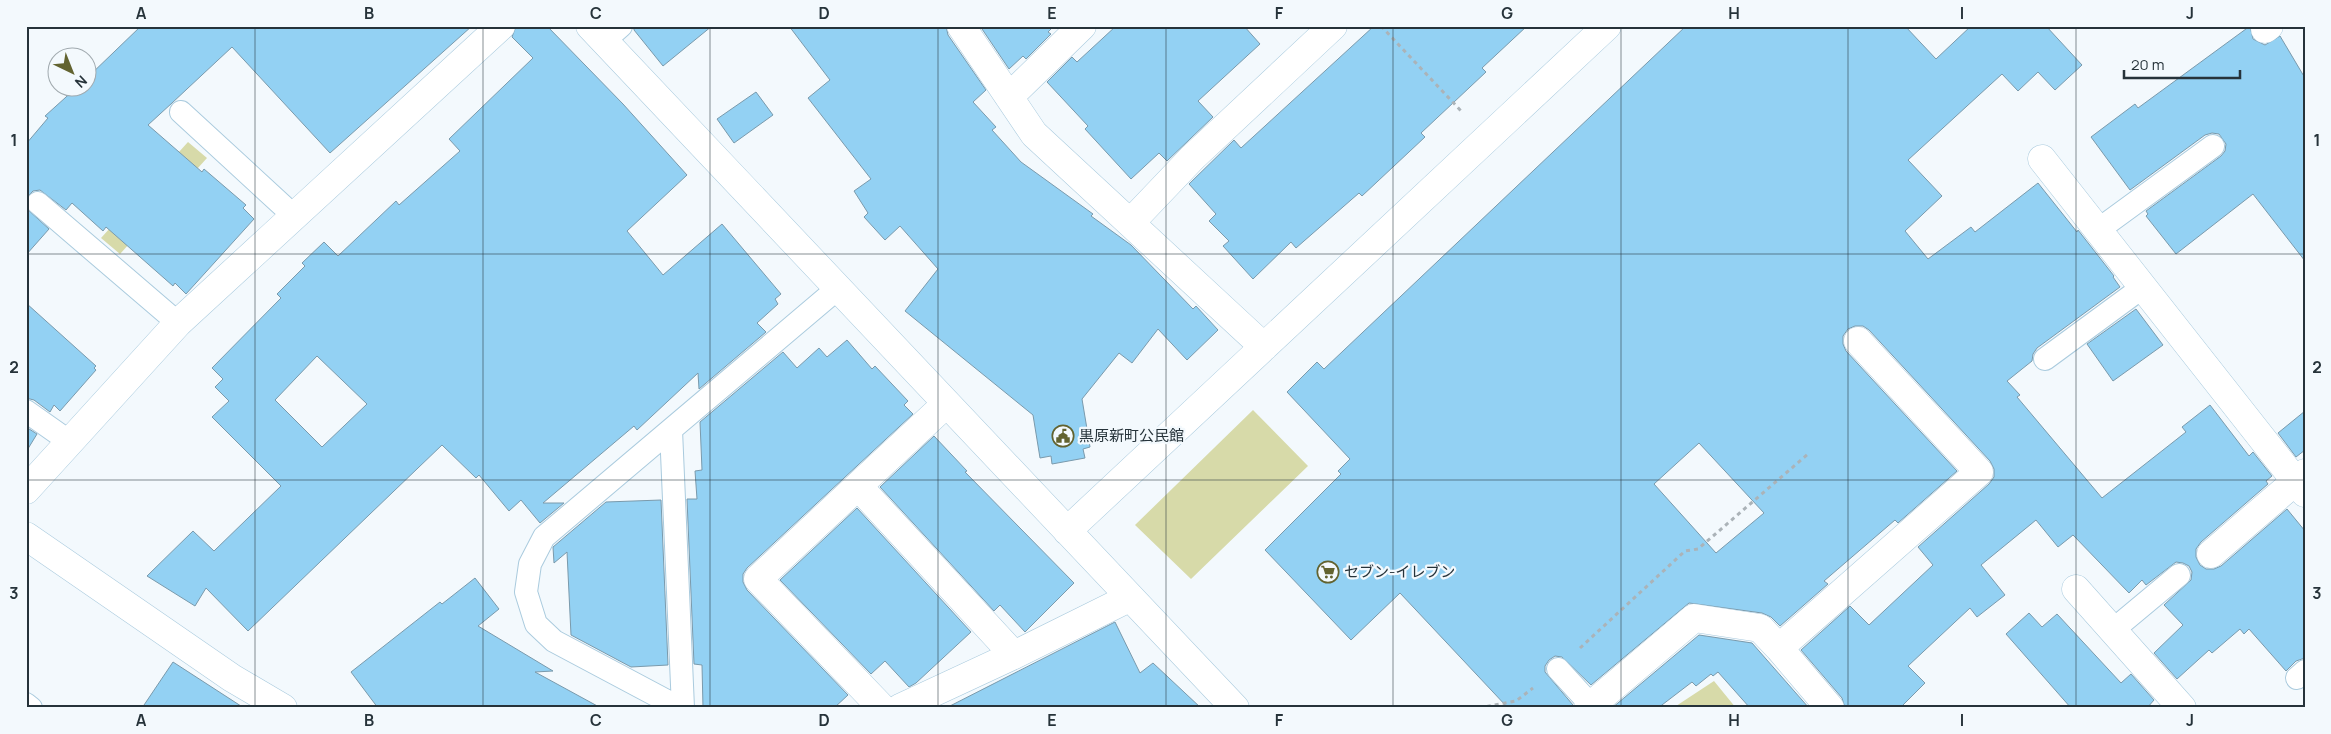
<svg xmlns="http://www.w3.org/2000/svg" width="2331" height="734" font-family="Manrope,'Noto Sans JP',sans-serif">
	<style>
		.green { fill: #d7daa9 }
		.building { fill: #93d1f3; stroke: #7a9aac; fill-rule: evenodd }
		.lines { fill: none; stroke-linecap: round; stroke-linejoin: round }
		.service-casing { stroke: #aacbde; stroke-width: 24 }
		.minor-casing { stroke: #aacbde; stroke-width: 29 }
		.path { stroke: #abb3b8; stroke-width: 3; stroke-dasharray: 4 4; stroke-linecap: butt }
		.service { stroke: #fff; stroke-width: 22 }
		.minor { stroke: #fff; stroke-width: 28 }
		.grid { fill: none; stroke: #26333a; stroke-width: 1; stroke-opacity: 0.55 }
		.labels { text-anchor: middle; stroke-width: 4.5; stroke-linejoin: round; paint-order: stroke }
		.poi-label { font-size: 15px; fill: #26333a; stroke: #f3f9fd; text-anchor: start }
		.neatline { fill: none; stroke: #26333a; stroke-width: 2 }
		.grid-label { font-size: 16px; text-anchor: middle; font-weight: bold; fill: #26333a }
	</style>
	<rect width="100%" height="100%" fill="#f3f9fd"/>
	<path class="green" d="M188,142L207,158L120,254L101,238Z
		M1253,410L1308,466L1191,579L1135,525Z
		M1714,681L1736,708H1673Z"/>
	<path class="building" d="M141,26H472L330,153L232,47L172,103L148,125L202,172L204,169L246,205L243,208L254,219L186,294L175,283L173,286L106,227L103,231L72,203L66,210L40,190L33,191L26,198V144L48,118L45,116L76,88H88V77Z
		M516,26H547L623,104L687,175L627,231L663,275L722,224L781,294L775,299L778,304L757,323L766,332L699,389L698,373L637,430L634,426L543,503H564L540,523L521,500L509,511L479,475L476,478L442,445L248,631L206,588L195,606L147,576L193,531L214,551L281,486L212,417L229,401L215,387L223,379L212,368L281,298L277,294L305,266L302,263L324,242L338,256L396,201L399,205L460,151L449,139L533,58L512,37ZM317,356L367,404L322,447L275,400Z
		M634,26H712L663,66L634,30Z
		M789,26H946L948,35L986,90L973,102L996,127L992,130L1021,162L1093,214L1091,216L1131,245L1193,309L1196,306L1218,330L1187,360L1158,329L1132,363L1119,353L1082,399L1090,447L1083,449L1085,458L1052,464L1051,456L1040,458L1033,415L905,311L938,269L900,226L885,240L864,217L868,213L854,191L871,179L808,98L830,80Z
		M980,26H1054L1048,32L1051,34L1026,59L1023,56L1009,69Z
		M1116,26H1244L1260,44L1198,101L1213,117L1167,161L1159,153L1131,179L1085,129L1088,126L1047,82L1072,57L1077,62Z
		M1374,26H1527L1482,68L1486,72L1421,133L1425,137L1362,196L1359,193L1296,248L1291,242L1253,279L1223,246L1229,241L1209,221L1216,214L1189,184L1234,140L1241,148Z
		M1686,26H1905L1936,59L1971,26H2046L2082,65L2055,90L2038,72L2018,91L2002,74L1908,160L1942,196L1905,231L1928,259L1971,227L1975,232L2038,183L2077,232L2078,230L2114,276L2113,277L2120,287L2037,348L2033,354L2032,361L2007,381L2020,395L2017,397L2102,498L2186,432L2182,427L2210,405L2249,456L2253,452L2272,476L2266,481L2268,484L2201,542L2196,549V557L2200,565L2206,569H2214L2221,566L2287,509L2305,531V658L2296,661L2286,671L2249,629L2244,634L2240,629L2212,653L2209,650L2177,679L2154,653L2183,625L2164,605L2191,580L2192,572L2189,566L2183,563L2176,562L2146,585L2142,580L2129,593L2073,535L2058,547L2036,520L1981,565L2005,595L1977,617L1970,608L1908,666L1925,683L1900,708H1845L1842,698L1801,650L1850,606L1869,625L1933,565L1918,547L1989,484L1994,477V469L1990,461L1869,330L1863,326H1855L1848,329L1843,336V344L1846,351L1957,471L1898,523L1895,520L1824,581L1828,584L1780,626L1771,617L1762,613L1689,603L1591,685L1562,657L1555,656L1549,660L1545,666V672L1573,705V708H1508L1400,593L1351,640L1265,550L1341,474L1338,471L1350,459L1287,392L1317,362L1324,369ZM1699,443L1764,513L1716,553L1654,484Z
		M2250,26L2253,39L2265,45L2280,36L2305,78V261L2253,194L2176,254L2146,216L2148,214L2146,211L2221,156L2225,151L2226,144L2219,134L2212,133L2205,135L2130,190L2091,137L2135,104L2138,108Z
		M756,92L773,115L734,143L717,119Z
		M26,208L49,229L26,255Z
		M26,303L96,366L94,368L96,370L60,411L54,405L50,412L34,400L26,398Z
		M2136,309L2163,345L2113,381L2087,344Z
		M847,340L872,369L875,366L908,401L904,405L913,414L747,568L743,574V582L747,590L848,695L834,708H703L702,665L694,664L687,499H697L695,471L702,470L700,422L783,352L797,368L819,348L827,357Z
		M2305,411V450L2296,457L2278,433Z
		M26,427L37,434L26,452Z
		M934,436L967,471L965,472L1074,583L1025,632L1000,605L994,611L880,487Z
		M661,500L668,665L631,667L571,635L567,552L554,563L553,547L606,502Z
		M857,508L971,632L916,683L909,687L885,661L871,674L780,580Z
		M475,578L499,609L478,626L553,671L535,672L601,708H378L351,672L440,602L442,604Z
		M2029,613L2042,627L2057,614L2121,683L2131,674L2154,700L2147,708H2071L2006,634Z
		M1115,622L1140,673L1153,663L1201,708H946Z
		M1699,635L1752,643L1809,708H1750L1718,672L1713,676L1711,674L1696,686L1692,682L1658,708H1612Z
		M173,662L244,708H142Z"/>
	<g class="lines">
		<g class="service-casing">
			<path id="service" d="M604,41L621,26
				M181,112L294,216
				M38,203L178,323
				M2098,230L2213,146
				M2045,359L2143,287
				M26,411L70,442
				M671,430L683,708
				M2113,630L2179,575
				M1558,669L1591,705
				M2297,678L2305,671
				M26,704L31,708
				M680,708L554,641L536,624L526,592L530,564L544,537L837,289"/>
		</g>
		<g class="minor-casing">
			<path id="minor" d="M590,26L1235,708
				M961,26L1034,134L1264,347
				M2265,29L2269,26
				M1009,97L1082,26
				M2042,159L2305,493
				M1131,222L1192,158L1333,26
				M858,486L1014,655
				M26,490L178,323L501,26
				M1067,531L1607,26
				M26,536L232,678L283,708
				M2211,554L2305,473
				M2076,589L2182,708
				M1779,648L1830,708
				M882,708L758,579L946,404
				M900,708L1014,655L1129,598
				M1588,708L1694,618L1760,628L1779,648L1979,472L1858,341"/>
		</g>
		<path class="path" d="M1381,26L1463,113
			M1580,648L1685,551L1698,549L1808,454
			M1479,708L1516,701L1533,688"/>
		<use href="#service" class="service"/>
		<use href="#minor" class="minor"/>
	</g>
	<path class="grid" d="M255,26V708M483,26V708M710,26V708M938,26V708M1166,26V708M1393,26V708M1621,26V708M1848,26V708M2076,26V708M26,254H2305M26,480H2305"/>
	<defs>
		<g id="civic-ring" transform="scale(1.125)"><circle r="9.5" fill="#f3f9fd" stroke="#626330" stroke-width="1.5"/><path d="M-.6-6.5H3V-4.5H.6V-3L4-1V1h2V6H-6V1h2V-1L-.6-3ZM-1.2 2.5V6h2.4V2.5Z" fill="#626330"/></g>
		<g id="supermarket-ring" transform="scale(1.125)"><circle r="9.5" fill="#f3f9fd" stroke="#626330" stroke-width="1.5"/><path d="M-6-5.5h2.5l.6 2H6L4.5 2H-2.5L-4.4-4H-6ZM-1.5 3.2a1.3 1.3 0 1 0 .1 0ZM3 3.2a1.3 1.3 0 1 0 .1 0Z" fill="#626330"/></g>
	</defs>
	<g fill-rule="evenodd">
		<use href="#civic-ring" x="1063" y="436"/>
		<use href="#supermarket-ring" x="1328" y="572"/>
	</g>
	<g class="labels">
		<g class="poi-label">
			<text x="1079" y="441">黒原新町公民館</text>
			<text x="1344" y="577">セブン-イレブン</text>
		</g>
	</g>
	<rect width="2331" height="734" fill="none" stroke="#f3f9fd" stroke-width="55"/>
	<g transform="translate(72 72) rotate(137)"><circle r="24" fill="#f3f9fd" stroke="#a1aaaf"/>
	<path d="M0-4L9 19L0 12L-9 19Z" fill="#626330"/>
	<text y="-8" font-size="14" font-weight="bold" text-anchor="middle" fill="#26333a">N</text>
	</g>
	<path d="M2124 70v8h116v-8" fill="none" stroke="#26333a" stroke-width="2.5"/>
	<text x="2131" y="70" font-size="15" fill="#26333a" stroke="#f3f9fd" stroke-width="4" paint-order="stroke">20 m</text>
	<rect x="28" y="28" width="2276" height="678" class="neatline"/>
	<g class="grid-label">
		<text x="141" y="19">A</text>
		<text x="369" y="19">B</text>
		<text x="596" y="19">C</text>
		<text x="824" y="19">D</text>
		<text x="1052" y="19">E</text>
		<text x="1279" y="19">F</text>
		<text x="1507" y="19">G</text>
		<text x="1734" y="19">H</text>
		<text x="1962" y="19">I</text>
		<text x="2190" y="19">J</text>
		<text x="14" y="146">1</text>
		<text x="2317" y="146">1</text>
		<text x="14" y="373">2</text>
		<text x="2317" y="373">2</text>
		<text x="14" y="599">3</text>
		<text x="2317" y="599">3</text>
		<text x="141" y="726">A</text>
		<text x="369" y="726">B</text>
		<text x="596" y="726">C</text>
		<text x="824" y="726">D</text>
		<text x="1052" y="726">E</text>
		<text x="1279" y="726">F</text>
		<text x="1507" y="726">G</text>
		<text x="1734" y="726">H</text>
		<text x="1962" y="726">I</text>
		<text x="2190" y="726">J</text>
	</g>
</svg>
